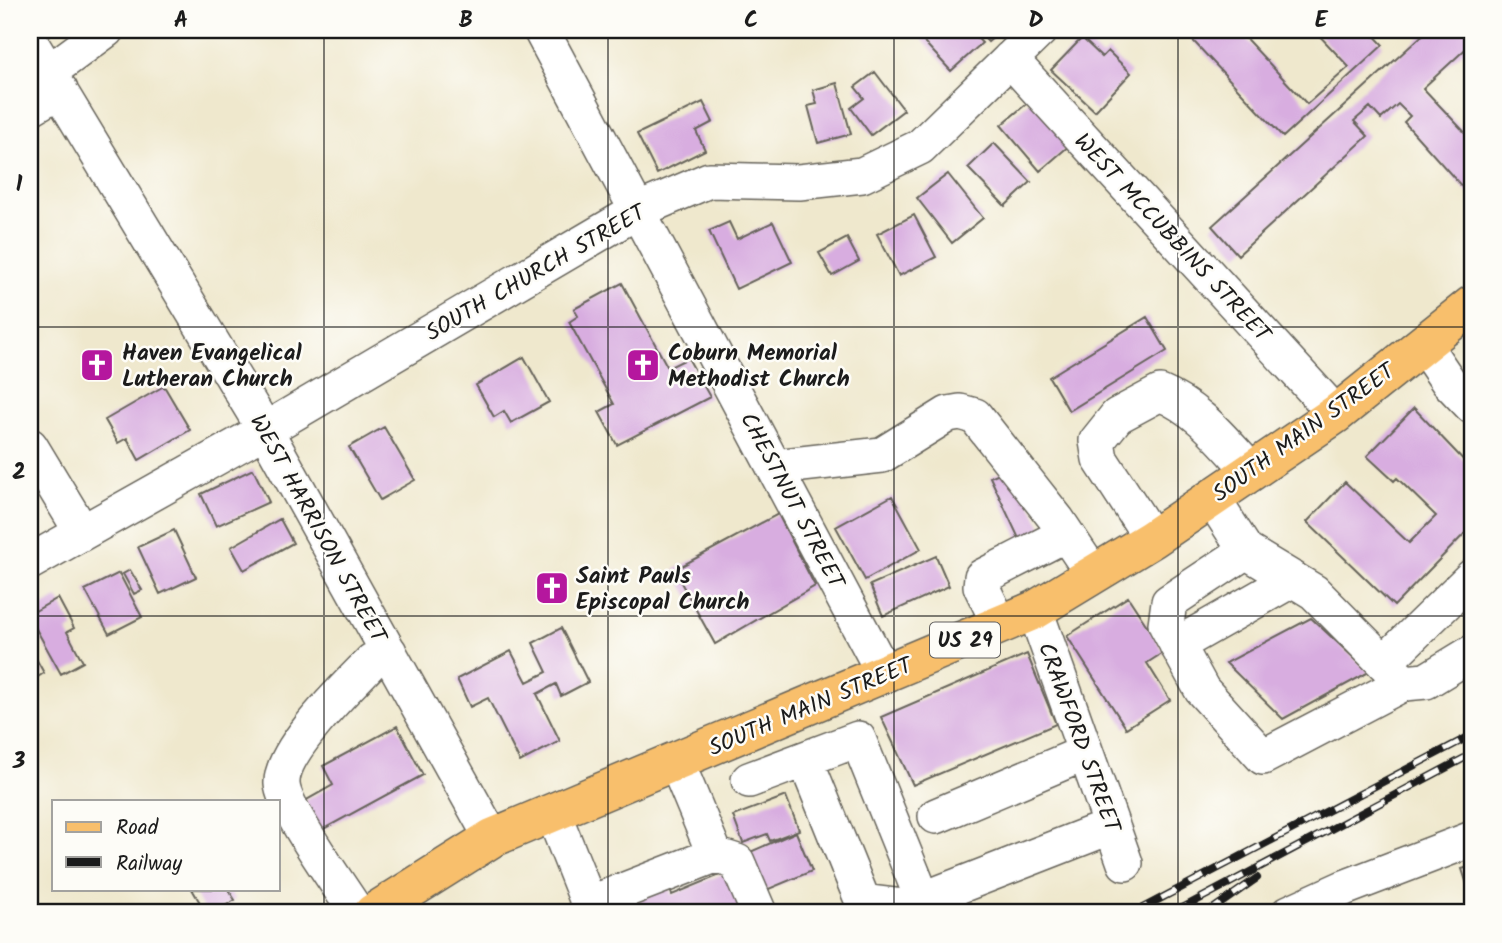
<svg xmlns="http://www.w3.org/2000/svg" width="1502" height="943" font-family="Kalam,sans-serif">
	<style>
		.building { fill: #d8ade0 }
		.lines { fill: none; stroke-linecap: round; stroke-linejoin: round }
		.minor-casing { stroke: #66635a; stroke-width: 38 }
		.major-casing { stroke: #66635a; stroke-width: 41 }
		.minor { stroke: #fff; stroke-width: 35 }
		.major { stroke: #f8bf6c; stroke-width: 38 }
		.rail-casing { stroke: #1c1c1c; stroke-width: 8 }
		.rail { stroke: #fdfcf7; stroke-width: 5; stroke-dasharray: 16; stroke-linecap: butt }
		.grid { fill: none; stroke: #1c1c1c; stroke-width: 2; stroke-opacity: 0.55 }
		.labels { text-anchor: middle; stroke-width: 5; stroke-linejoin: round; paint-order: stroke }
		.shield { fill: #fdfcf7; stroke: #605f5e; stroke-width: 2 }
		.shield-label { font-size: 21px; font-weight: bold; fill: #1c1c1c }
		.street-label { font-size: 23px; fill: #1c1c1c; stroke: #fdfcf7 }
		.poi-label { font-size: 23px; font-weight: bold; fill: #1c1c1c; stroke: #fdfcf7; text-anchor: start }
		.neatline { fill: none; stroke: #1c1c1c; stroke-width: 2.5 }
		.grid-label { font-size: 23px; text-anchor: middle; font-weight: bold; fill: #1c1c1c }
	</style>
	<rect width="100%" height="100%" fill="#fdfcf7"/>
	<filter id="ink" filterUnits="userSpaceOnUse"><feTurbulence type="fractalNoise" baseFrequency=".0143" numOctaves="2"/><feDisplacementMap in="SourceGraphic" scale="14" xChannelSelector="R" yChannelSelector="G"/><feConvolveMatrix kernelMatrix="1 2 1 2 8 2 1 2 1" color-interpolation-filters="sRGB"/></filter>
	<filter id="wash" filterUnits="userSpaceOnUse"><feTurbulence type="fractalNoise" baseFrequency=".00686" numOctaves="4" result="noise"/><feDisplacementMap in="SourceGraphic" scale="28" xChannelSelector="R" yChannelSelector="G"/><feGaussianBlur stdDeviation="1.57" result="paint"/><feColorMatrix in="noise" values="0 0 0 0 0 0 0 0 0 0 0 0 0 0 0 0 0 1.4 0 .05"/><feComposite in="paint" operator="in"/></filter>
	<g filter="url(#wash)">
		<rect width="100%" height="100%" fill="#efe8cd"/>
		<g id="blocks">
			<path class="building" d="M913,30H970L982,43L951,71Z
				M977,30H1002L988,42Z
				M1183,30H1238L1307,104L1349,67L1314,30H1369L1383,45L1283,137Z
				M1428,30H1472V43L1423,88L1472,140V198L1404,122L1410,116L1398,104L1381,119L1370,107L1354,121L1368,136L1238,255L1212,226Z
				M1082,38L1102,57L1108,51L1131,73L1095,111L1051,70Z
				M875,72L904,110L871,135L851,108L864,98L855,87Z
				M837,83L851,134L818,143L808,106L817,104L813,90Z
				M1031,100L1070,145L1040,171L1001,125Z
				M703,102L713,122L696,131L705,150L657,174L637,134Z
				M994,143L1031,182L1005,206L968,168Z
				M948,174L983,218L952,243L917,198Z
				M914,215L936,257L899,276L877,234Z
				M729,222L737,239L773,222L792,262L736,289L709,231Z
				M847,238L859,261L832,276L819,253Z
				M622,283L668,368L688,358L710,397L617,445L599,412L614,404L569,322L578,316L574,309Z
				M1147,317L1167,351L1069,411L1049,377Z
				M524,357L549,402L511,423L504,411L494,417L476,385Z
				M164,386L190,430L139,460L127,438L118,443L105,420Z
				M1414,408L1472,469V526L1394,606L1307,522L1345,482L1409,543L1436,516L1397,478L1394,481L1367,456Z
				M384,427L415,480L380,500L349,447Z
				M1013,467L1045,534L1022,545L990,477Z
				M253,469L269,502L216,526L201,494Z
				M892,496L921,549L865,580L836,527Z
				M778,514L815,586L715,644L674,570Z
				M280,519L293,543L244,570L231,547Z
				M174,530L196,577L160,594L138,547Z
				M936,556L949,586L883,616L870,585Z
				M130,570L142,590L134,594L123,574Z
				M119,573L142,617L109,634L85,590Z
				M1128,597L1164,652L1147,663L1170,700L1126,728L1067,636Z
				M58,598L74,628L67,632L83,662L61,674L30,618V614Z
				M1311,618L1369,672L1283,719L1226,663Z
				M561,628L588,682L561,696L556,684L537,694L560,741L520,762L488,698L470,707L457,679L511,651L527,682L547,672L533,643Z
				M30,648L44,673L30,682Z
				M1027,654L1056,724L913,785L881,717Z
				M397,726L423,775L320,831L305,801L333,785L323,766Z
				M786,796L799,830L770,841L767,834L743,843L733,816Z
				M796,832L812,871L764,891L748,853Z
				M1472,866V900L1462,869Z
				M732,870L747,906L731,913H606L669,887L672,895Z
				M192,889H228L235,900L213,913H206Z"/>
		</g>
	</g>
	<g filter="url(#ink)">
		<use href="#blocks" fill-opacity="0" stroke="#66635a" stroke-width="2"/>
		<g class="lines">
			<g class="minor-casing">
				<path id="minor" d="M541,30L885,675
					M30,42L265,430L492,838
					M1010,59L1336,414
					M49,72L106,30
					M30,108L60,90
					M1423,344L1448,381L1472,406
					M30,446L82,532
					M775,467L882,455L948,414L960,412L975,416L1057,520L1093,574
					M1212,498L1246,551L1314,592L1404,683L1263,757L1202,690L1166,624L1169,602L1246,551
					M1152,539L1100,459L1097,441L1117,416L1160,393C1199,409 1223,441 1251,471
					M30,562L265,430L639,210L709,180L799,182L862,175L920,147L1040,30
					M1035,610L1125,863
					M1000,625L981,586L982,577L1066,534
					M1177,645L1293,579
					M1384,663L1472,577
					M1404,683L1426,681L1472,653
					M805,759L863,902L904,907L1112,826
					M749,780L858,739L923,900
					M553,813L589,904L715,855L676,761
					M936,816L1085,753
					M715,855L737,862L759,913
					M357,913C342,889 283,808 282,784C280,750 348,686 372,661L389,652
					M1289,913L1344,888L1472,839"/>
			</g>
			<g class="major-casing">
				<path id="major" d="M373,913L492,838L1035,610L1152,539L1336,414L1472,305"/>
			</g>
			<use href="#minor" class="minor"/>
			<use href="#major" class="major"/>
			<g class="rail-casing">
				<path id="rail" d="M1133,913L1472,735
					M1173,913L1472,754
					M1207,913L1257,878"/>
			</g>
			<use href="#rail" class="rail"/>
		</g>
	</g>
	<path class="grid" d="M324,30V913M608,30V913M894,30V913M1178,30V913M30,327H1472M30,616H1472"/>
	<defs>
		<g id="church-square" transform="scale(1.75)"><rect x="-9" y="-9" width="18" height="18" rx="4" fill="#b5179e" stroke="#fdfcf7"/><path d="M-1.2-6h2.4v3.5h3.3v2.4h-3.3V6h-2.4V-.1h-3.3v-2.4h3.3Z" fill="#fff"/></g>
	</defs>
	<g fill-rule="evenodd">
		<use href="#church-square" x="97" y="365"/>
		<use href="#church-square" x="643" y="365"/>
		<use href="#church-square" x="552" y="588"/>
	</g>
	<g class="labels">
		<rect class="shield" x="930" y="622.5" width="70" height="35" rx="5"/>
		<g class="shield-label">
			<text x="965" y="647">US 29</text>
		</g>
		<g class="street-label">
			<text transform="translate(1173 237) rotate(47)" y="8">WEST MCCUBBINS STREET</text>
			<text transform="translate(535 272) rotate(-30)" y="8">SOUTH CHURCH STREET</text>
			<text transform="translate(1303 432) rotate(-36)" y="8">SOUTH MAIN STREET</text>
			<text transform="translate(793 500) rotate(62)" y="8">CHESTNUT STREET</text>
			<text transform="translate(319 528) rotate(61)" y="8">WEST HARRISON STREET</text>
			<text transform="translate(810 706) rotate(-23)" y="8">SOUTH MAIN STREET</text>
			<text transform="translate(1080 737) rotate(70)" y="8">CRAWFORD STREET</text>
		</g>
		<g class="poi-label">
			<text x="122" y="360">Haven Evangelical<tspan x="122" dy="26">Lutheran Church</tspan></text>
			<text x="668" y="360">Coburn Memorial<tspan x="668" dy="26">Methodist Church</tspan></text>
			<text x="576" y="583">Saint Pauls<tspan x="576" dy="26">Episcopal Church</tspan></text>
		</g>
	</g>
	<rect width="1502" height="943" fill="none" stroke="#fdfcf7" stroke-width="77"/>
	<rect x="52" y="800" width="228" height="91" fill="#fdfcf7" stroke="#a3a29f" stroke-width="2"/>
	<rect x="66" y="822" width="35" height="10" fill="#f8bf6c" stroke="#a3a29f" stroke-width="2"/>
	<text x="116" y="834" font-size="21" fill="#1c1c1c">Road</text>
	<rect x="66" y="857" width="35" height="10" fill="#1c1c1c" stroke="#a3a29f" stroke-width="2"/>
	<text x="116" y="870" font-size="21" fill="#1c1c1c">Railway</text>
	<rect x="38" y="38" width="1426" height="866" class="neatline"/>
	<g class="grid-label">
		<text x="181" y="27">A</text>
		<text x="466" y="27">B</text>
		<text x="751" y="27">C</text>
		<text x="1036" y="27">D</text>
		<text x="1321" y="27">E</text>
		<text x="19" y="191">1</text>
		<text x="19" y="479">2</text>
		<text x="19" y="768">3</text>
	</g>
</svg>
